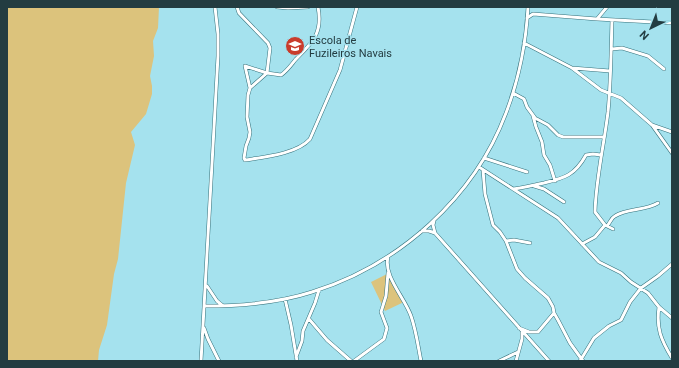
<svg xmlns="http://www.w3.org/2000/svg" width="679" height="368" font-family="Roboto,sans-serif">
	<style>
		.green { fill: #dcc37c }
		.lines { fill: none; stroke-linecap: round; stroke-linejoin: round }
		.minor-casing { stroke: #34717b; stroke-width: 4 }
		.minor { stroke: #fff; stroke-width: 3 }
		.labels { text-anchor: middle; stroke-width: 3; stroke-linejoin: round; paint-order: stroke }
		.poi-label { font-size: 11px; fill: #233c41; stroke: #a5e2ee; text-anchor: start }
	</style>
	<rect width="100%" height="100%" fill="#a5e2ee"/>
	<path class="green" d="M7,7H159L158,28L153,41L154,56L150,76L152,86V94L146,114L131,132L135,145L126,183L118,259L114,274L107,325L99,350L98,361H7Z
		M389,273L404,302L385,311L371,282Z"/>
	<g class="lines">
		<g class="minor-casing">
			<path id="minor" d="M237,7L239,13L268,43L270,48L267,73L250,88L248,95L247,117L250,132L249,138L246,146L244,158L245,160C264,157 297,154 310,139L340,70L357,7
				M277,7L288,8L308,7
				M527,18L533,14L597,19L672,23
				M597,19L607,7
				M612,20C611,51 611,81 608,112C604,145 596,178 595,212L605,225L613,229
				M524,43L572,68L601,90L621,98L652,125L672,153
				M612,49L622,48L648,56L664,69
				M572,68L610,71
				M250,88L245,66L267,73L281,75C287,71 291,65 296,59C313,42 323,33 318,7
				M513,93L524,99L527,107L535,118L548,125L558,135L563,137H604
				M533,116L536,127L542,142L544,155L550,165L555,181
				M652,125L672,132
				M484,158L527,172
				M479,167L558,218L599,262L621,273L631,282L648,293L659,307L672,318
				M483,170L485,194L493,225L500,232L506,241L517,269L525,278L548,298L553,307L554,313L558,320L570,343L583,361
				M534,186L544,189L564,202
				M513,189C524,188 533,185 544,183C565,178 575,175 586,155L593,154L601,155
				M434,221L433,225L435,233
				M607,226C610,223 611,218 615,216C627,208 645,211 658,203
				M422,231H429L435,233L549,361
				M506,241L514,240L530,243
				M582,244L595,237L605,225
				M388,257C383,276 405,298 411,316C416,330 418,346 421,361
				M207,286L217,301L223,306
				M285,299L291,325L297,361
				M205,306C241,306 278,303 312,292C399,265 474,198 506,113C519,79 526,43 528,7
				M659,307C656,328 661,340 672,358
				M309,319L327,340L351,361
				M204,328L208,339L219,361
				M519,328L529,332H538L554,313
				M296,357L302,341L303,331L315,303L319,290
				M201,361L218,56V34L215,7
				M354,361L384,339L387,328L381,312L386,296L388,273
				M499,361L518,352
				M516,361L522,339V332
				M580,361L594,338L609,326L621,320L630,302L641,288L658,276L672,264"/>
		</g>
		<use href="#minor" class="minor"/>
	</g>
	<defs>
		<g id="school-disc" transform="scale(1)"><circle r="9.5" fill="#c93c2c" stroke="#a5e2ee"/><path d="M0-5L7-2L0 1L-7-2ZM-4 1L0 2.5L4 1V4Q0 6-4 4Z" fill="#fff"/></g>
	</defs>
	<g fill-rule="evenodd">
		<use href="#school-disc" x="295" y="46"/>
	</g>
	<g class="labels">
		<g class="poi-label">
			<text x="309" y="44">Escola de<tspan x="309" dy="13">Fuzileiros Navais</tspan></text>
		</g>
	</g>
	<rect width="679" height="368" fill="none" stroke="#233c41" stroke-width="16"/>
	<g transform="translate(651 28) rotate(223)" stroke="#a5e2ee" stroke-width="3" paint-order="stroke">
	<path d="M0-3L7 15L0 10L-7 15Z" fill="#233c41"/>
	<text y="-6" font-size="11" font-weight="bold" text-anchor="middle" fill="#233c41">N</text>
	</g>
</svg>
